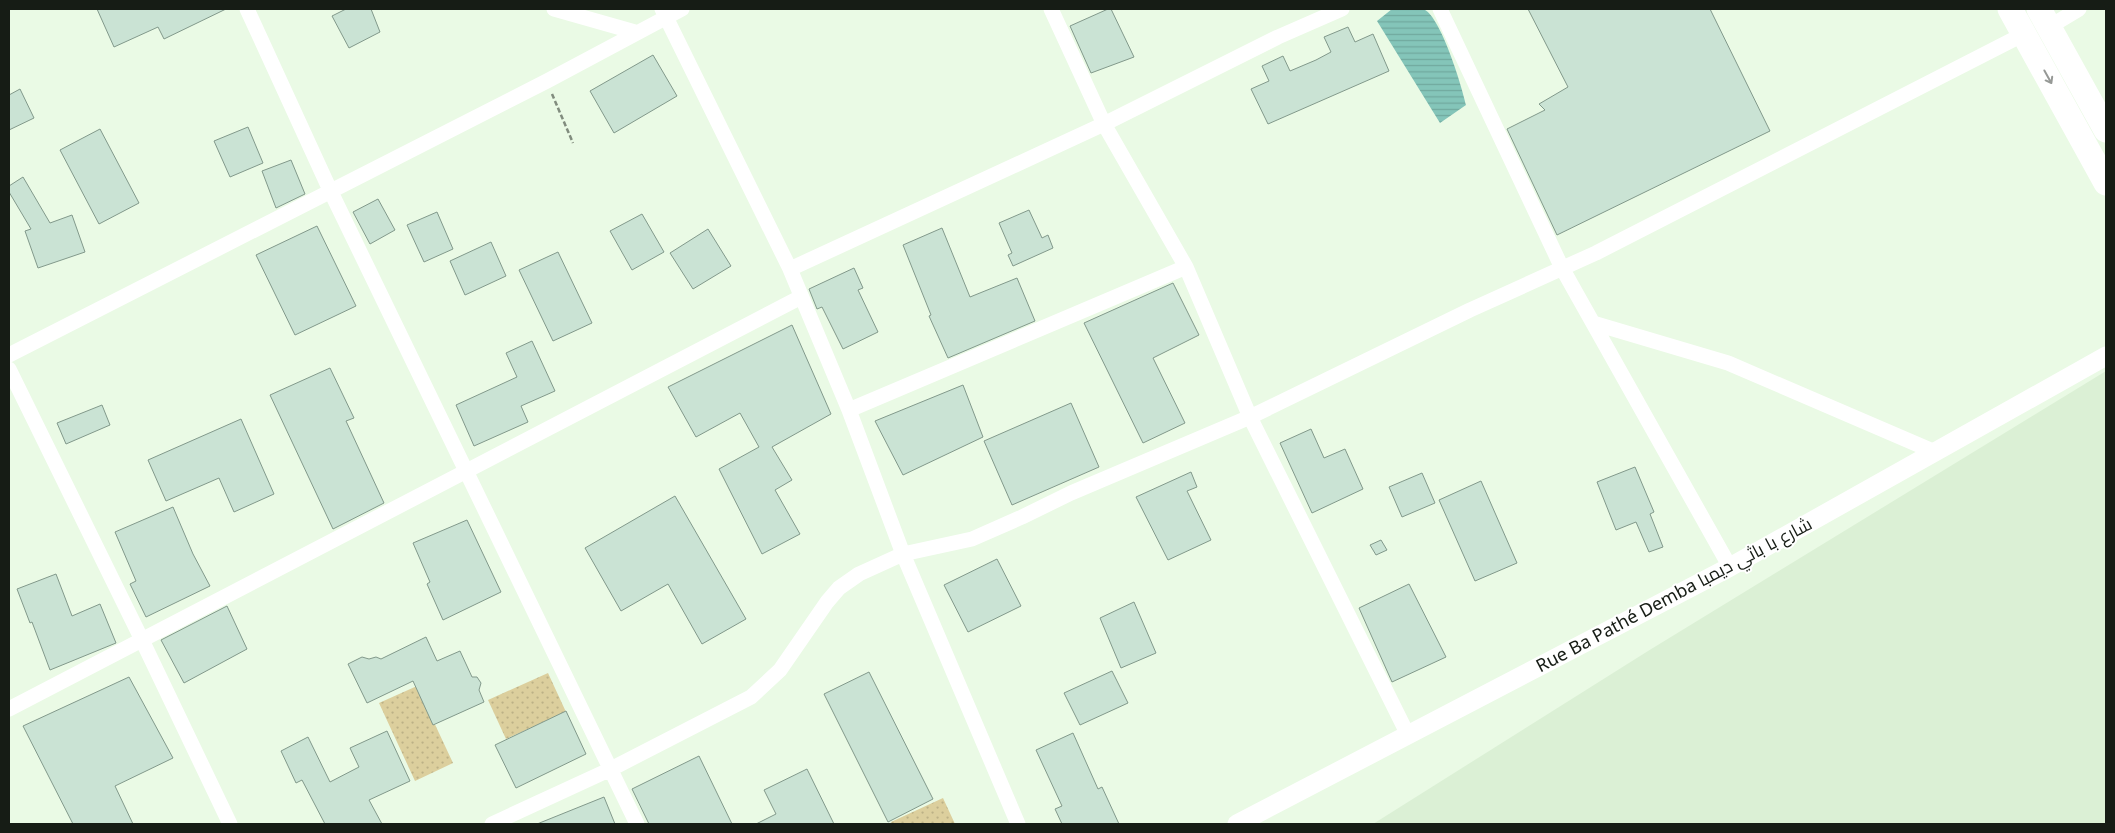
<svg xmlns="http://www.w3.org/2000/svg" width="2115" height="833" font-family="'Noto Sans',Cairo,sans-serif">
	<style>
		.built { fill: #dbf0d5 }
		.park { fill: url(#park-dots) }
		.water { fill: url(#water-rules) }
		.building { fill: #cae3d4; stroke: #82998b }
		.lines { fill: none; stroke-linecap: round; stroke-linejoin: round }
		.path { stroke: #818c7e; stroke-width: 2.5; stroke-dasharray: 5 2.5; stroke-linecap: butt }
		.minor { stroke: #fff; stroke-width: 15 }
		.tertiary { stroke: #fff; stroke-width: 19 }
		.trunk { stroke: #fff; stroke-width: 25 }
		.oneway { stroke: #969996 }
		.labels { text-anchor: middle; stroke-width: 4; stroke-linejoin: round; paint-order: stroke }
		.street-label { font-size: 18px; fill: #161c15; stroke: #fff }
	</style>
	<defs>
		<pattern id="park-dots" width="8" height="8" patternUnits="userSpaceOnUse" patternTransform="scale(1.25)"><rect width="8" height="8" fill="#dccf9d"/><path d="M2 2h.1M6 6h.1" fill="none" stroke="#bcb186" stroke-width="1.8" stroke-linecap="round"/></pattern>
		<pattern id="water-rules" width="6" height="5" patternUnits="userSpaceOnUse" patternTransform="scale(1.25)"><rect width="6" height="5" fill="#84c5b9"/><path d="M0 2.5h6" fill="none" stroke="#71a99e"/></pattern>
	</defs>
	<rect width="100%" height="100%" fill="#eafae5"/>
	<path class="built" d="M2106,371V824H1373L1648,651Z"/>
	<path class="park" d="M548,673L566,712L506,739L488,700Z
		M417,686L453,763L415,781L379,703Z
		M943,798L955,824H892L891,822Z"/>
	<path class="water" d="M1392,9C1401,9 1414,6 1423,9C1440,14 1462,86 1466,105L1440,123L1377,21Z"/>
	<path class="building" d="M97,9H226L164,39L158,27L114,47Z
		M346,9H371L380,32L349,48L332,16Z
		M1108,9H1111L1134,57L1091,73L1070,26Z
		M1528,9H1710L1770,131L1557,235L1507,129L1545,110L1539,104L1568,87Z
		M1348,27L1355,42L1373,34L1389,71L1268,124L1251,89L1269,81L1262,66L1283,56L1290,71L1316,60L1331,52L1324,37Z
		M653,55L677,96L614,133L590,91Z
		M20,89L34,118L9,130V95Z
		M248,127L263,163L230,177L214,141Z
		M100,129L139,203L99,224L60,150Z
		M291,160L305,194L276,208L262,171Z
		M23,177L50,223L72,215L85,252L38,268L25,231L31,229L9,192V186Z
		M378,199L395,230L370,244L353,212Z
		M1029,210L1042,238L1048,235L1053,248L1013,266L1008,255L1012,253L999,223Z
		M437,212L453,249L424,262L407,225Z
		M642,214L664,252L632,270L610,231Z
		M317,226L356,306L295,335L256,255Z
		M942,228L970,297L1017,278L1035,321L948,358L929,316L931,315L903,245Z
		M708,229L731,266L693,289L670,253Z
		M491,242L506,276L465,295L450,261Z
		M558,252L592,323L553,341L519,270Z
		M854,268L863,288L858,290L878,332L843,349L822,307L817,309L809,289Z
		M1173,283L1199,335L1153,358L1185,423L1143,443L1084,323Z
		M792,325L831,414L772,447L792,480L775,490L800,534L762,554L719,469L759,447L740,413L696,437L668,387Z
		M532,341L555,391L521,406L528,422L474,446L456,405L517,377L506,353Z
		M330,368L354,418L346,421L384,503L333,529L270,395Z
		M963,385L983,437L903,475L875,421Z
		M1071,403L1099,467L1012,505L984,441Z
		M102,405L110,425L66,444L57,423Z
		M241,419L274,494L234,512L219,478L166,501L148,460Z
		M1311,429L1324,458L1345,449L1363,489L1312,513L1280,443Z
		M1635,467L1654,512L1650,514L1663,547L1649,552L1636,522L1616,530L1597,482Z
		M1191,472L1197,487L1187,491L1211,540L1168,560L1136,497Z
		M1422,473L1435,503L1402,517L1389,487Z
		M1481,481L1517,563L1475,581L1439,500Z
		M675,496L746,619L702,644L668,584L621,611L585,548Z
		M173,507L193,554L210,586L146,617L130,584L136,581L115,532Z
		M467,520L501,592L443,620L427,584L430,582L413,543Z
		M1381,540L1387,550L1376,555L1370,545Z
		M997,559L1021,606L968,632L944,585Z
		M56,574L72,616L100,604L116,643L50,670L32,622L30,623L17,589Z
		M1409,584L1446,657L1392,682L1359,608Z
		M1134,602L1156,653L1121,668L1100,618Z
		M227,606L247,649L184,683L161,640Z
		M426,637L437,661L460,651L472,677H477L481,683L479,690L484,702L433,725L413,681L367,703L348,664L362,657L369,659L376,657L381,659Z
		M1112,671L1128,703L1080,725L1064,693Z
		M869,672L933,799L888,822L824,694Z
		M129,677L173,758L115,786L133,824H73L23,726Z
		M566,711L586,754L516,788L495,745Z
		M387,731L410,781L369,800L382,824H325L302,780L296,783L281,751L308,737L330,782L359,767L350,748Z
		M1073,733L1098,789L1102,787L1119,824H1062L1055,809L1062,806L1036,750Z
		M699,756L732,824H649L632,789Z
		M807,769L834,824H756L776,814L764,790Z
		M604,797L615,824H537Z"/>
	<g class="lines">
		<path class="path" d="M552,94L573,143"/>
		<path class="minor" d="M247,9L330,190L637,824
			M554,9L635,32
			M662,9L790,269L849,410L903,554L1018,824
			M1051,9L1104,124L1186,267L1250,417L1408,735
			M1440,9L1562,268L1730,567
			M2049,27L2079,9
			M790,269L1104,124L1278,37L1342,9
			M1593,323L1728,363L1935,452
			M9,355L547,81L682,9
			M9,369L142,640L230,824
			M849,410L1186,267
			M9,709L801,297
			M492,824L611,769L751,697L780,670L827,602L839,588L859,574L903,554L972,539L1022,517L1071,493L1250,417L1470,310L1596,253L2024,34"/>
		<path class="tertiary" d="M1237,824L1730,567L2106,356"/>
		<path class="trunk" d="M2010,9L2106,183
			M2039,9L2106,130"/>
	</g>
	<defs><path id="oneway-shaft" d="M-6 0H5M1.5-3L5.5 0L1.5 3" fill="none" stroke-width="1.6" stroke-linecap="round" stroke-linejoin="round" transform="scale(1.25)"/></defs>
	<use class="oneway" href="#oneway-shaft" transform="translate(2048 77) rotate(61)"/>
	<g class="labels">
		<g class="street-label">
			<text transform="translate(1674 595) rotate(-28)" y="6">Rue Ba Pathé Demba شارع با باثي ديمبا</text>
		</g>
	</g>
	<rect width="2115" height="833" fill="none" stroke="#161c15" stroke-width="20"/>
</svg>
